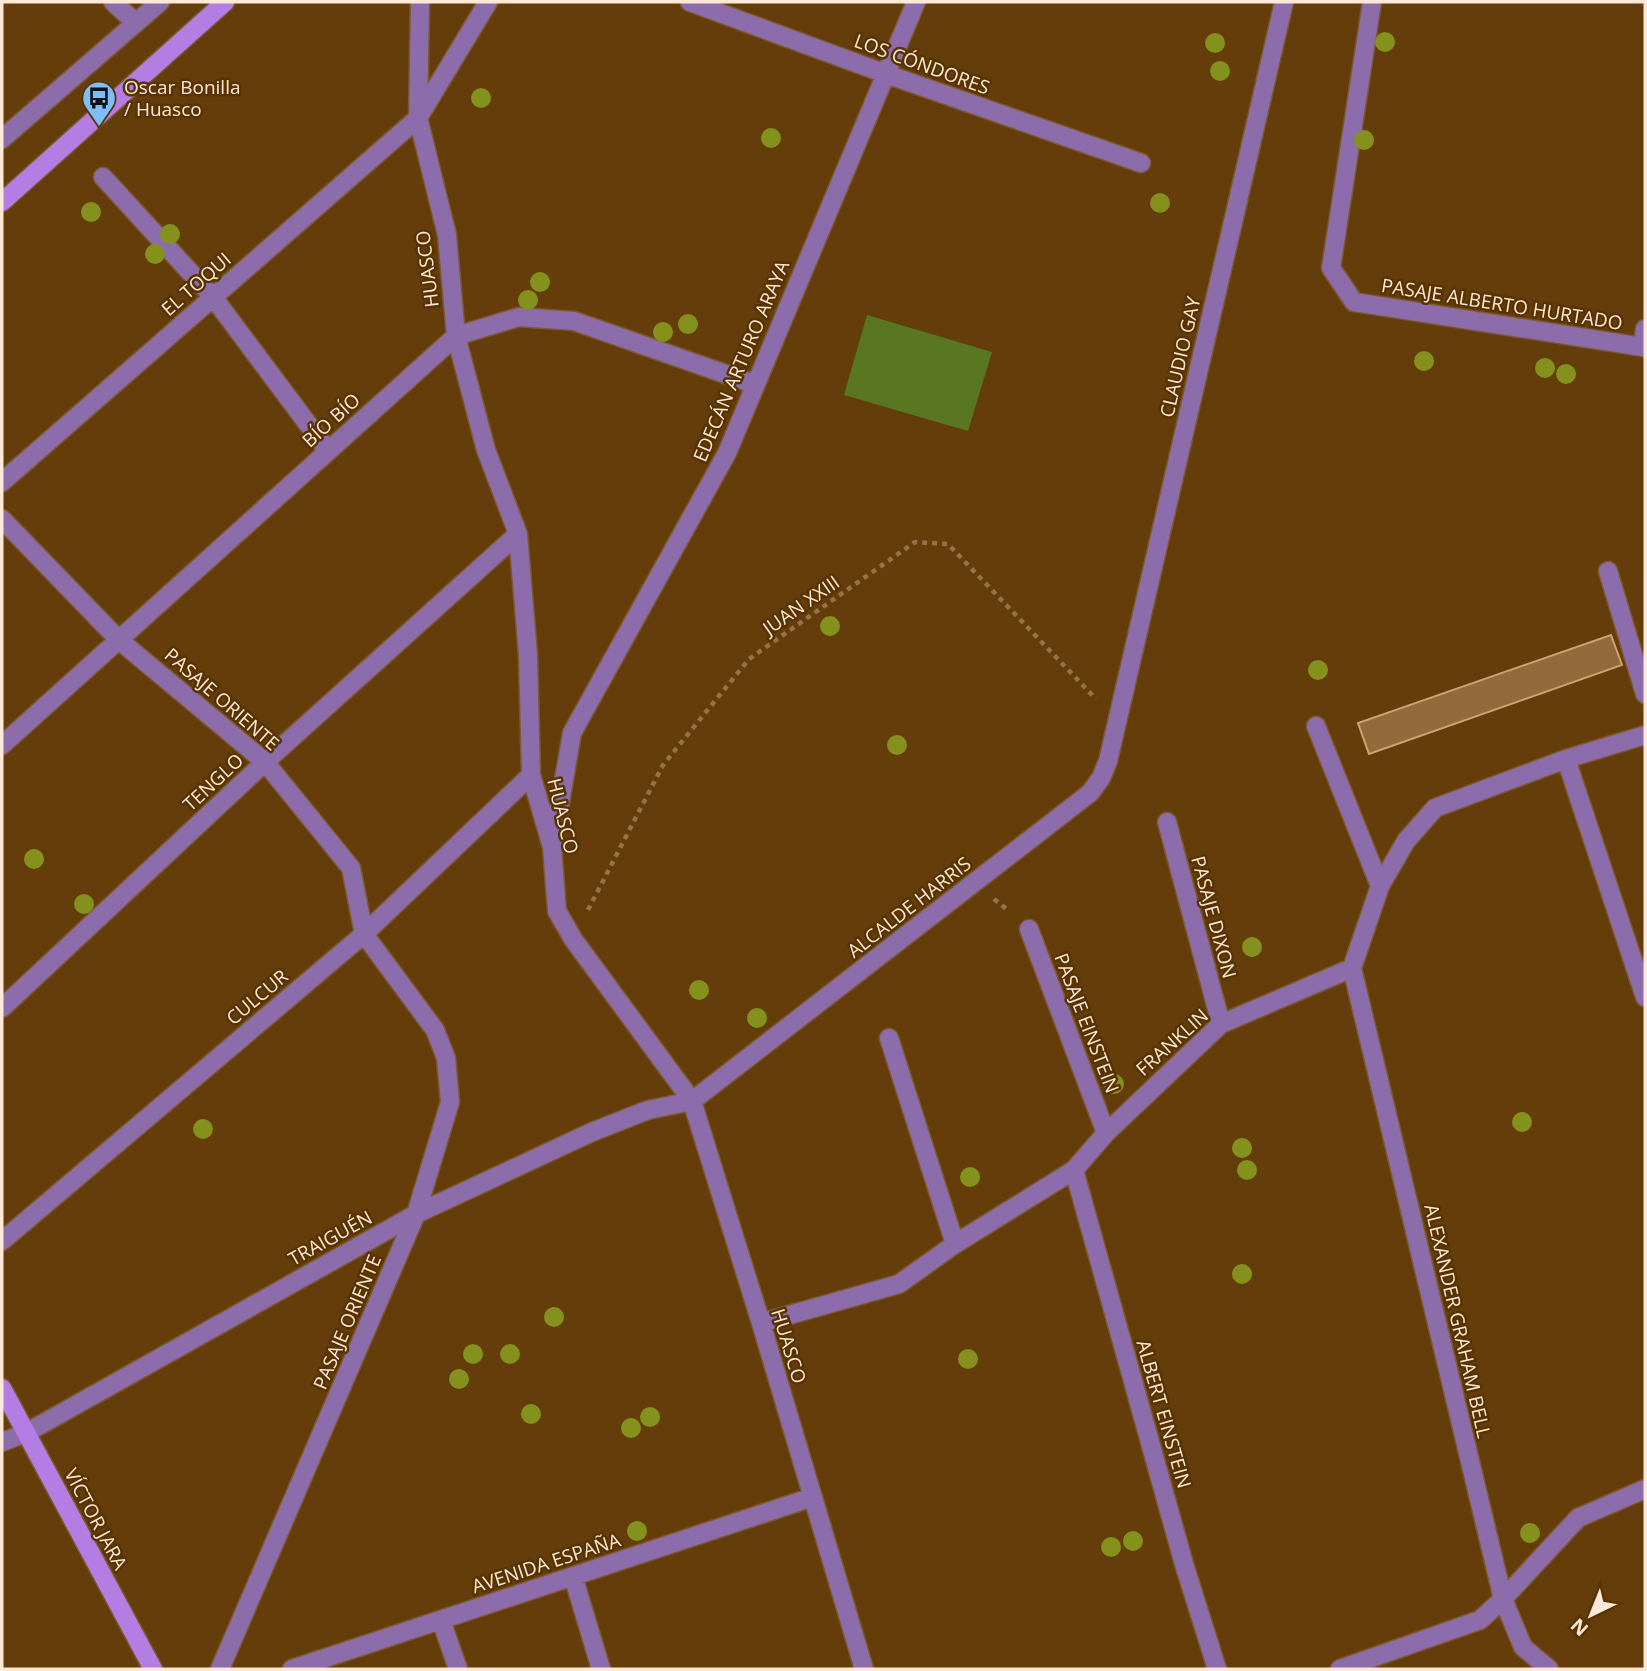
<svg xmlns="http://www.w3.org/2000/svg" width="1647" height="1671" font-family="'Open Sans',sans-serif">
	<style>
		.pitch { fill: #597721 }
		.building { fill: #946a3d; stroke: #cea273; stroke-width: 2 }
		.lines { fill: none; stroke-linecap: round; stroke-linejoin: round }
		.minor-casing { stroke: #7c592c; stroke-width: 21 }
		.tertiary-casing { stroke: #7c592c; stroke-width: 21 }
		.secondary-casing { stroke: #7c592c; stroke-width: 21 }
		.path { stroke: #94734a; stroke-width: 4.5; stroke-dasharray: 5 5; stroke-linecap: butt }
		.minor { stroke: #8d6cac; stroke-width: 18 }
		.tertiary { stroke: #8d6cac; stroke-width: 18 }
		.secondary { stroke: #b37de3; stroke-width: 18 }
		.tree { fill: #84911c }
		.labels { text-anchor: middle; stroke-width: 5; stroke-linejoin: round; paint-order: stroke }
		.street-label { font-size: 19px; fill: #fde9d7; stroke: #583300 }
		.poi-label { font-size: 19px; fill: #fde9d7; stroke: #583300; text-anchor: start }
	</style>
	<rect width="100%" height="100%" fill="#643d0b"/>
	<path class="pitch" d="M867,315L992,352L968,431L844,395Z"/>
	<path class="building" d="M1611,635L1622,665L1369,754L1358,723Z"/>
	<g class="lines">
		<g class="minor-casing">
			<path id="minor" d="M113,2L135,22
				M420,2L418,118L447,235L456,336L486,450L518,534L528,655L531,775L552,847L557,911L573,939L692,1101L761,1323L864,1669
				M690,2L886,74L1141,163
				M1372,2L1331,268L1354,302L1643,347L1645,329
				M2,139L160,2
				M103,177L213,297L328,451
				M2,482L418,118L488,2
				M2,519L119,640L265,762L351,868L364,934L435,1030L446,1058L450,1102L416,1214L220,1669
				M1608,571L1645,694
				M1316,726L1380,886
				M2,745L456,336L519,317L574,321L754,384
				M1566,759L1645,997
				M1167,822L1221,1024
				M553,843L572,733L727,453L916,2
				M1029,929L1106,1133
				M1352,968L1503,1599L1523,1647L1549,1669
				M2,1008L265,762L518,534
				M889,1038L955,1244
				M1074,1170L1184,1564L1217,1669
				M2,1241L364,934L531,775
				M761,1323L899,1284L955,1244L1074,1170L1106,1133L1221,1024L1352,968L1380,886L1406,841L1435,808L1566,759L1645,735
				M2,1442L26,1433
				M573,1576L601,1669
				M441,1620L458,1669
				M292,1669L813,1497
				M1340,1669L1480,1620L1503,1599L1578,1518L1645,1489"/>
		</g>
		<g class="tertiary-casing">
			<path id="tertiary" d="M26,1433L416,1214L592,1132L648,1110L692,1101L1090,793L1101,778L1108,761L1284,2"/>
		</g>
		<g class="secondary-casing">
			<path id="secondary" d="M2,202L225,2
				M2,1388L153,1669"/>
		</g>
		<path class="path" d="M994,899L1009,911
			M588,910L663,765L749,659L915,542L948,544L1096,699"/>
		<use href="#minor" class="minor"/>
		<use href="#tertiary" class="tertiary"/>
		<use href="#secondary" class="secondary"/>
	</g>
	<g class="tree">
		<circle cx="1385" cy="42" r="10"/>
		<circle cx="1215" cy="43" r="10"/>
		<circle cx="1220" cy="71" r="10"/>
		<circle cx="481" cy="98" r="10"/>
		<circle cx="771" cy="138" r="10"/>
		<circle cx="1364" cy="140" r="10"/>
		<circle cx="1160" cy="203" r="10"/>
		<circle cx="91" cy="212" r="10"/>
		<circle cx="170" cy="234" r="10"/>
		<circle cx="155" cy="254" r="10"/>
		<circle cx="540" cy="282" r="10"/>
		<circle cx="528" cy="300" r="10"/>
		<circle cx="688" cy="324" r="10"/>
		<circle cx="663" cy="332" r="10"/>
		<circle cx="1424" cy="361" r="10"/>
		<circle cx="1545" cy="368" r="10"/>
		<circle cx="1566" cy="374" r="10"/>
		<circle cx="830" cy="626" r="10"/>
		<circle cx="1318" cy="670" r="10"/>
		<circle cx="897" cy="745" r="10"/>
		<circle cx="34" cy="859" r="10"/>
		<circle cx="84" cy="904" r="10"/>
		<circle cx="1252" cy="947" r="10"/>
		<circle cx="699" cy="990" r="10"/>
		<circle cx="757" cy="1018" r="10"/>
		<circle cx="1114" cy="1084" r="10"/>
		<circle cx="1522" cy="1122" r="10"/>
		<circle cx="203" cy="1129" r="10"/>
		<circle cx="1242" cy="1148" r="10"/>
		<circle cx="1247" cy="1170" r="10"/>
		<circle cx="970" cy="1177" r="10"/>
		<circle cx="1242" cy="1274" r="10"/>
		<circle cx="554" cy="1317" r="10"/>
		<circle cx="473" cy="1354" r="10"/>
		<circle cx="510" cy="1354" r="10"/>
		<circle cx="968" cy="1359" r="10"/>
		<circle cx="459" cy="1379" r="10"/>
		<circle cx="531" cy="1414" r="10"/>
		<circle cx="650" cy="1417" r="10"/>
		<circle cx="631" cy="1428" r="10"/>
		<circle cx="637" cy="1531" r="10"/>
		<circle cx="1530" cy="1533" r="10"/>
		<circle cx="1133" cy="1541" r="10"/>
		<circle cx="1111" cy="1547" r="10"/>
	</g>
	<defs>
		<g id="bus-pin" transform="scale(1.75)"><path d="M0 17L-7.5 6A9.5 9.5 0 1 1 7.5 6Z" fill="#7dbef9" stroke="#583300"/><path d="M-5-6H5V4H4V6H2V4H-2V6H-4V4H-5ZM-3.5-4V0h7V-4ZM-3.5 1.2v1.5H-2V1.2ZM2 1.2v1.5H3.5V1.2Z" fill="#111"/></g>
	</defs>
	<g fill-rule="evenodd">
		<use href="#bus-pin" x="99" y="98"/>
	</g>
	<g class="labels">
		<g class="street-label">
			<text transform="translate(922 64) rotate(20)" y="7">LOS CÓNDORES</text>
			<text transform="translate(427 269) rotate(-97)" y="7">HUASCO</text>
			<text transform="translate(196 284) rotate(-41)" y="7">EL TOQUI</text>
			<text transform="translate(1502 304) rotate(9)" y="7">PASAJE ALBERTO HURTADO</text>
			<text transform="translate(1180 357) rotate(-77)" y="7">CLAUDIO GAY</text>
			<text transform="translate(741 361) rotate(-67)" y="7">EDECÁN ARTURO ARAYA</text>
			<text transform="translate(331 420) rotate(-42)" y="7">BÍO BÍO</text>
			<text transform="translate(801 605) rotate(-35)" y="7">JUAN XXIII</text>
			<text transform="translate(222 699) rotate(41)" y="7">PASAJE ORIENTE</text>
			<text transform="translate(213 782) rotate(-43)" y="7">TENGLO</text>
			<text transform="translate(563 816) rotate(76)" y="7">HUASCO</text>
			<text transform="translate(909 907) rotate(-38)" y="7">ALCALDE HARRIS</text>
			<text transform="translate(1214 917) rotate(75)" y="7">PASAJE DIXON</text>
			<text transform="translate(257 997) rotate(-40)" y="7">CULCUR</text>
			<text transform="translate(1087 1023) rotate(69)" y="7">PASAJE EINSTEIN</text>
			<text transform="translate(1172 1042) rotate(-42)" y="7">FRANKLIN</text>
			<text transform="translate(330 1238) rotate(-29)" y="7">TRAIGUÉN</text>
			<text transform="translate(1458 1321) rotate(77)" y="7">ALEXANDER GRAHAM BELL</text>
			<text transform="translate(347 1322) rotate(-67)" y="7">PASAJE ORIENTE</text>
			<text transform="translate(789 1346) rotate(73)" y="7">HUASCO</text>
			<text transform="translate(1164 1414) rotate(74)" y="7">ALBERT EINSTEIN</text>
			<text transform="translate(96 1519) rotate(62)" y="7">VÍCTOR JARA</text>
			<text transform="translate(546 1563) rotate(-18)" y="7">AVENIDA ESPAÑA</text>
		</g>
		<g class="poi-label">
			<text x="124" y="94">Oscar Bonilla<tspan x="124" dy="22">/ Huasco</tspan></text>
		</g>
	</g>
	<rect width="1647" height="1671" fill="none" stroke="#fde9d7" stroke-width="7"/>
	<g transform="translate(1591 1615) rotate(223)" stroke="#583300" stroke-width="5" paint-order="stroke">
	<path d="M0-5L12 26L0 18L-12 26Z" fill="#fde9d7"/>
	<text y="-10" font-size="19" font-weight="bold" text-anchor="middle" fill="#fde9d7">N</text>
	</g>
</svg>
